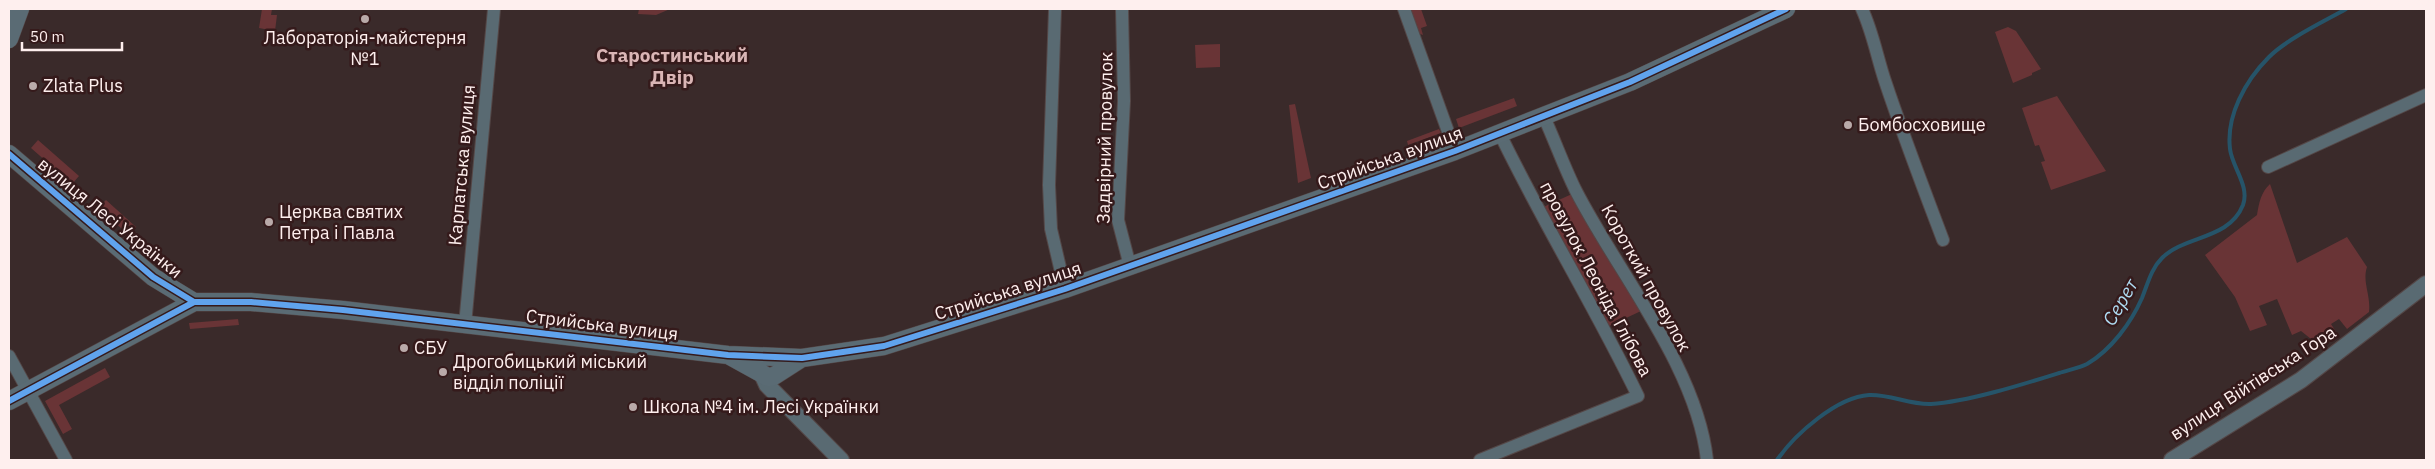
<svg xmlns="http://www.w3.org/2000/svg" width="2435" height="469" font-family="'IBM Plex Sans',sans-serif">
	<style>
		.green { fill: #693436 }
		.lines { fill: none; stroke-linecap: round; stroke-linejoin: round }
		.stream { stroke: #265469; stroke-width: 4 }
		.minor-casing { stroke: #544747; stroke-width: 14 }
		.tertiary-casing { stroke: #544747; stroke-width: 18 }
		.secondary-casing { stroke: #544747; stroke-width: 19 }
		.minor { stroke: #596a72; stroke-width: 12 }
		.tertiary { stroke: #596a72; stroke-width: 16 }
		.secondary { stroke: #5a6b74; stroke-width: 18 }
		.cycleway-casing { stroke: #351a1b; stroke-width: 9 }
		.cycleway { stroke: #60a3ed; stroke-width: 6 }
		.poi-dot { fill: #b9aaa9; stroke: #351a1b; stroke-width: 2 }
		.labels { text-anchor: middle; stroke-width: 5; stroke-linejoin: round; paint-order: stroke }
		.poi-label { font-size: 18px; fill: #feefee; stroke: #351a1b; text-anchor: start }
		.street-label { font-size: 18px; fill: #feefee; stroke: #351a1b }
		.neighbourhood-label { font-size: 19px; font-weight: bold; fill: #dab5b5; stroke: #351a1b }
		.water-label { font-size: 19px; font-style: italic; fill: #aedbf2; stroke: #351a1b }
	</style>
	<rect width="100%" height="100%" fill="#3a2a2a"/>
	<path class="green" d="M262,9H272L271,15H277L275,31L259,28Z
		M639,9H670L656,15L638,14Z
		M1410,9H1421L1427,26L1421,28L1423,35L1418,33Z
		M2008,27L2016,31L2041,69L2032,73V75L2013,83L1995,32Z
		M1220,44V67L1196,68L1195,45Z
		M2057,96L2106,171L2051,190L2041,162L2045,161L2039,145L2035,146L2022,108Z
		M1514,98L1517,106L1459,128L1456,119Z
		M1295,104L1311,178L1298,183L1289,105Z
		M1439,129L1441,133L1408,145L1407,141Z
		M38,140L79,176L72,184L31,148Z
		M2270,184L2297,263L2347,237L2367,267C2362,282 2371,295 2369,312L2347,329L2339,319L2331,324L2338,335L2318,350L2311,339L2301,331L2292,335L2277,299L2259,306L2267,325L2250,331L2235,297L2205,255L2257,215C2259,203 2261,192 2270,184Z
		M1572,194L1641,311L1609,326L1541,208Z
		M106,200L136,227L129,235L98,208Z
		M238,319L239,325L190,329L189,323Z
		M105,368L110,377L59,405L72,429L63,434L45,401Z"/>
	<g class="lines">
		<path class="stream" d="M1777,460C1795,434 1837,397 1869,395C1890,394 1910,405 1931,404C1967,402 2024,384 2059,373C2068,370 2079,368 2087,364C2111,350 2131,323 2142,298C2148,283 2151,269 2162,258C2185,235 2229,240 2243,205C2250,186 2232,167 2230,149C2226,116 2245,81 2269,57C2287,39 2323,22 2346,9"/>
		<g class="minor-casing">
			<path id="minor" d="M1055,9L1049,185L1051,229L1065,289
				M1122,9L1124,101L1118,220L1130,266
				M1404,9L1455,151
				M1862,9C1873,33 1877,57 1885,81C1903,135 1923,187 1943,240
				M1544,117C1555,141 1564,167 1576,191C1618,273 1697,367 1707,460
				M2268,167L2426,95
				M465,325L494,9
				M9,356L66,460
				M1480,460L1638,396C1595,307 1543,223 1500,134"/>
		</g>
		<g class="tertiary-casing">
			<path id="tertiary" d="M762,374L767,385L841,460
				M2172,460L2301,380L2426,284"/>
		</g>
		<g class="secondary-casing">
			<path id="secondary" d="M9,39L20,9
				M9,154L153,277L194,302
				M730,356L768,377L774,376L802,358
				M9,401L194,302H251L343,310L728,355L802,358L884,346L1065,289L1455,151L1630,82L1786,9"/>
		</g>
		<use href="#minor" class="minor"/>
		<use href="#tertiary" class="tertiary"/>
		<use href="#secondary" class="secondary"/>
		<g class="cycleway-casing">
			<path id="cycleway" d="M9,154L153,277L194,302
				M9,401L194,302H251L343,310L728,355L802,358L884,346L1065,289L1455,151L1630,82L1786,9"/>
		</g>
		<use href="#cycleway" class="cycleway"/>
	</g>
	<g class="poi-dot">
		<circle cx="365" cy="19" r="5"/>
		<circle cx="33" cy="86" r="5"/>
		<circle cx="1848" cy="125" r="5"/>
		<circle cx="269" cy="222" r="5"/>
		<circle cx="404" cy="348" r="5"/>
		<circle cx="443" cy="372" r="5"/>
		<circle cx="633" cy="407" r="5"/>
	</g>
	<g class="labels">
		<g class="poi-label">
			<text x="365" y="44" text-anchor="middle">Лабораторія-майстерня<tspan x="365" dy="21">№1</tspan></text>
			<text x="43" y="92">Zlata Plus</text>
			<text x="1858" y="131">Бомбосховище</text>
			<text x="279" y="218">Церква святих<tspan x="279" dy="21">Петра і Павла</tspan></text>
			<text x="414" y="354">СБУ</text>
			<text x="453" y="368">Дрогобицький міський<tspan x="453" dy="21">відділ поліції</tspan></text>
			<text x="643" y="413">Школа №4 ім. Лесі Українки</text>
		</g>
		<g class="street-label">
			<text transform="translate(1105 138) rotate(-89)" y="6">Задвірний провулок</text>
			<text transform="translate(1390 158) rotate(-20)" y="6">Стрийська вулиця</text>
			<text transform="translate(462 165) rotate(-85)" y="6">Карпатська вулиця</text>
			<text transform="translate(110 218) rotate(39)" y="6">вулиця Лесі Українки</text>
			<text transform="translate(1646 278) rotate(61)" y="6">Короткий провулок</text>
			<text transform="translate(1596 279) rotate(62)" y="6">провулок Леоніда Глібова</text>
			<text transform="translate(1008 291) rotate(-18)" y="6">Стрийська вулиця</text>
			<text transform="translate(602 325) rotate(7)" y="6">Стрийська вулиця</text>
			<text transform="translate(2253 383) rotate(-33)" y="6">вулиця Війтівська Гора</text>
		</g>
		<g class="neighbourhood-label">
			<text x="672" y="62">Старостинський<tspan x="672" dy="22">Двір</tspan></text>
		</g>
		<g class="water-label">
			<text transform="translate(2120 302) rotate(-60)" y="7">Серет</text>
		</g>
	</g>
	<rect width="2435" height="469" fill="none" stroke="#feefee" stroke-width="20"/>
	<path d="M22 42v8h100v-8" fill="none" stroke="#feefee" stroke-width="2.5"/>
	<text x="30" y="42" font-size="15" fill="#feefee" stroke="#351a1b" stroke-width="4" paint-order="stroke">50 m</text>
</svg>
